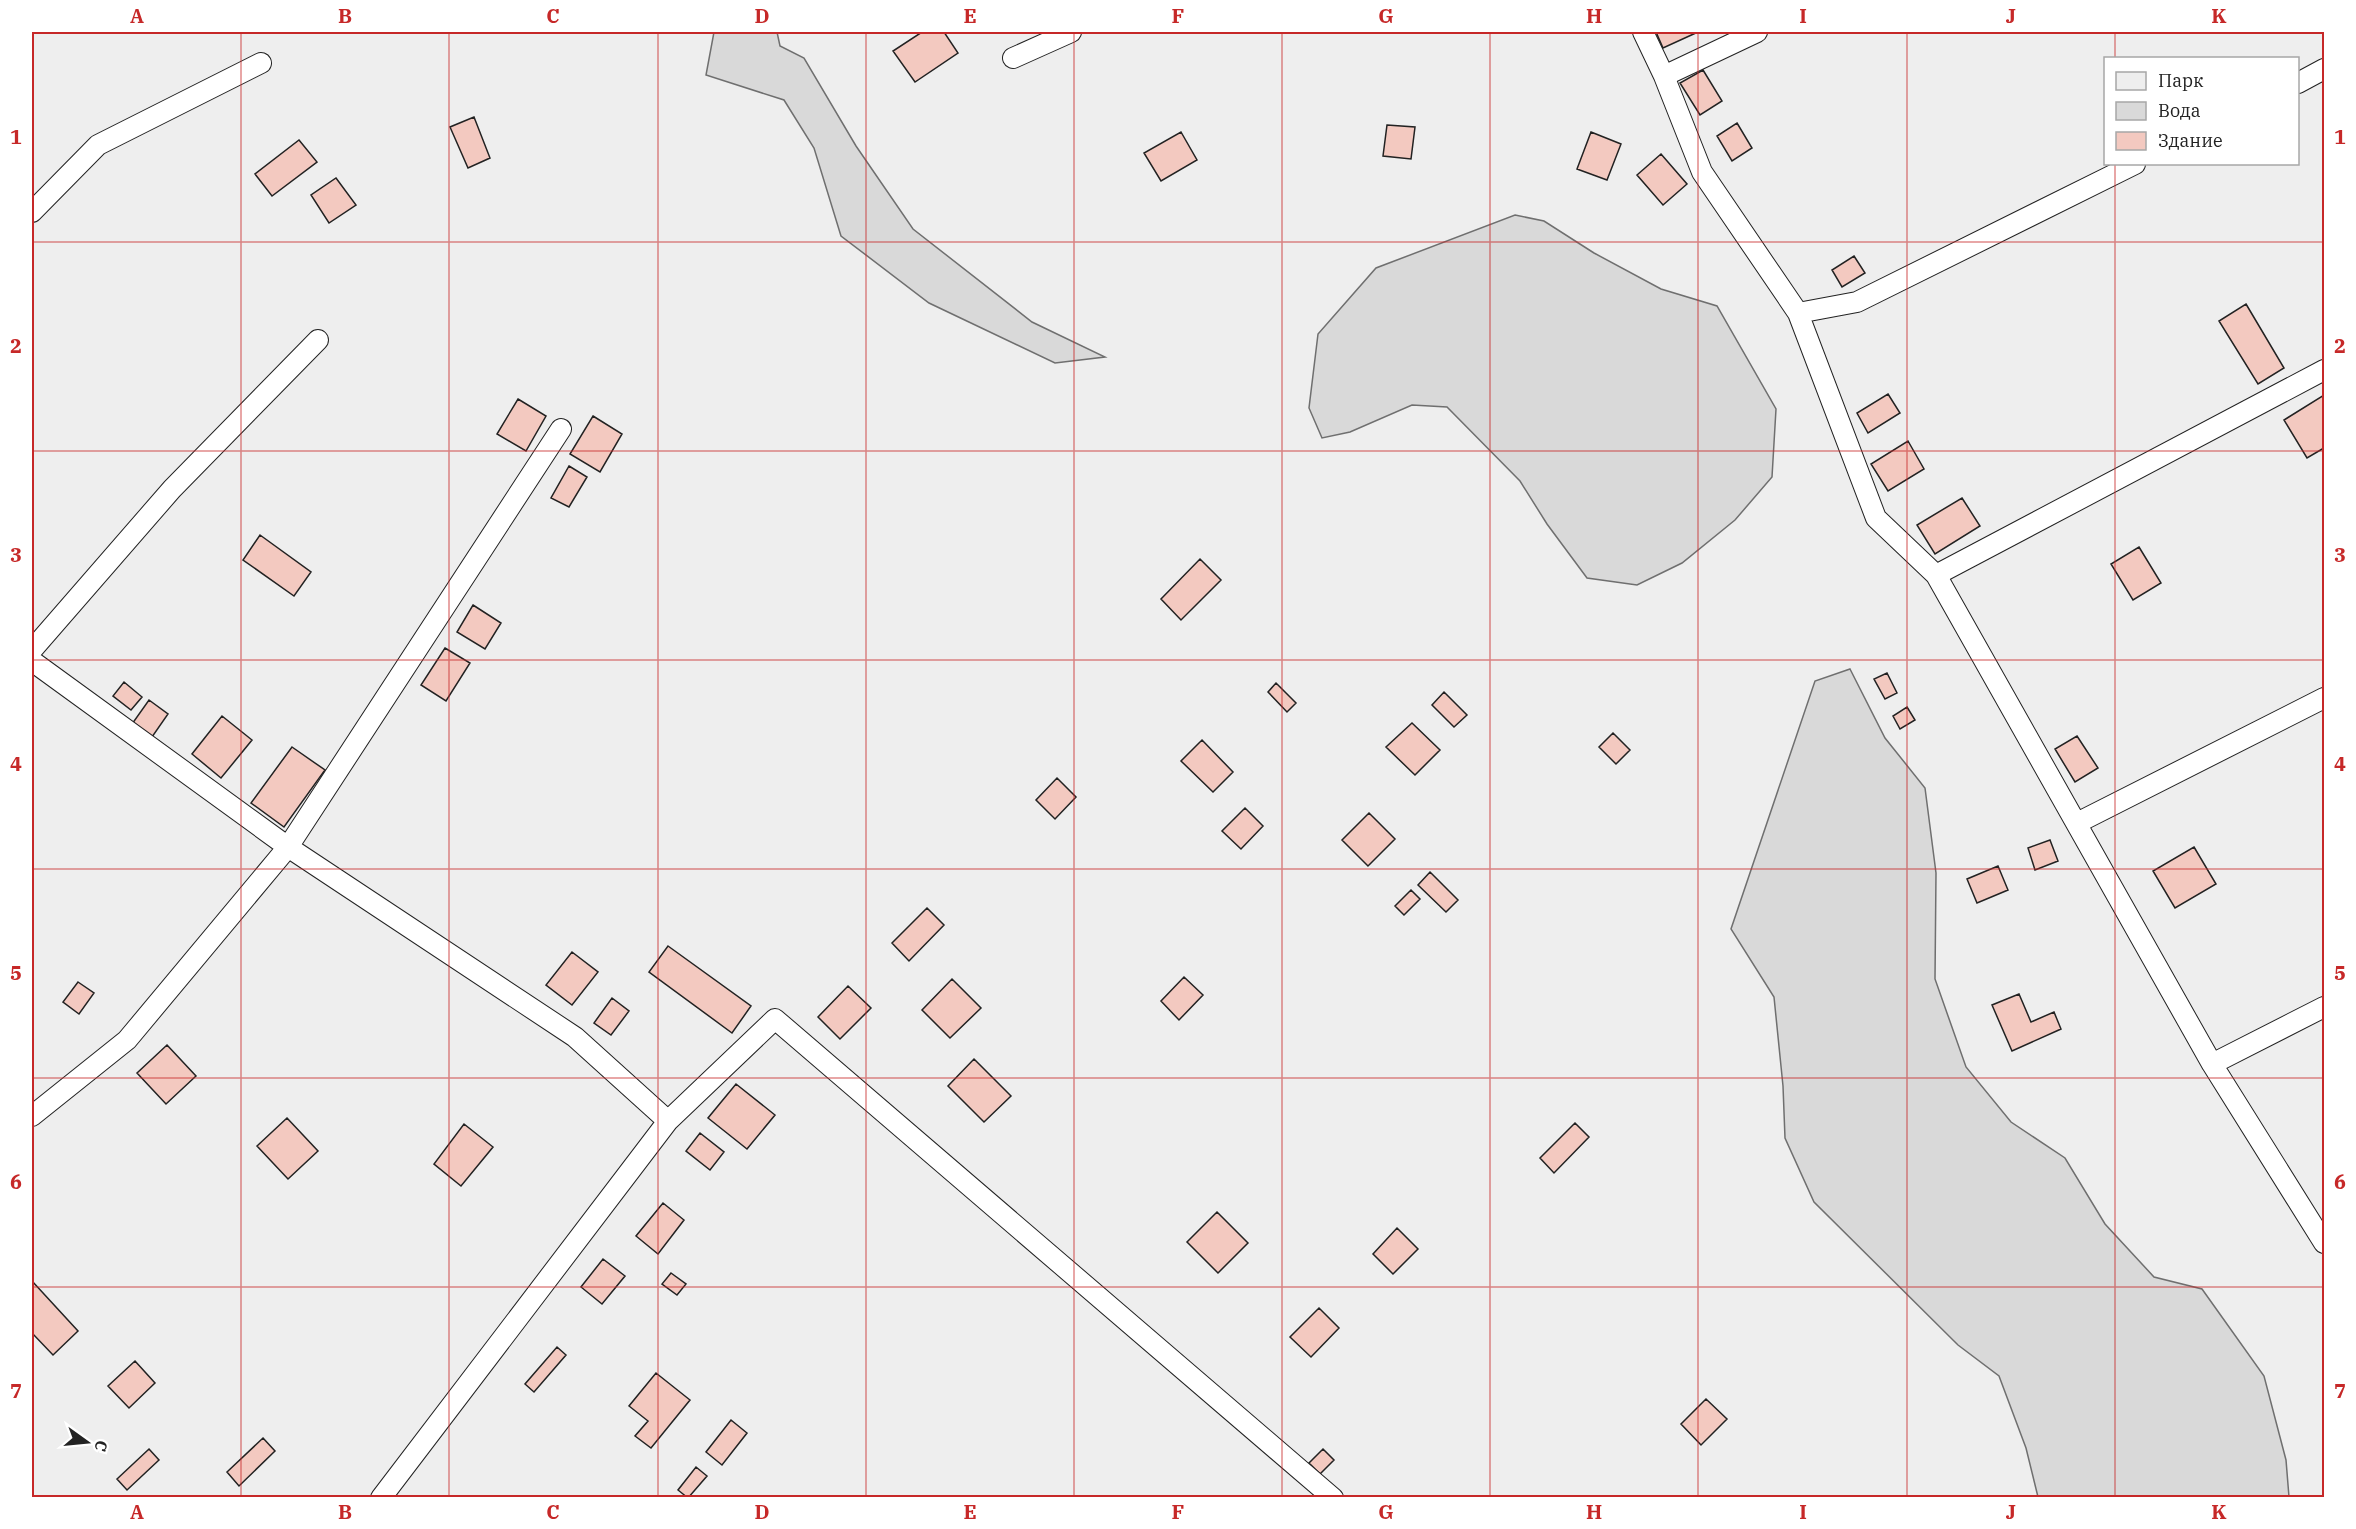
<svg xmlns="http://www.w3.org/2000/svg" width="2356" height="1529" font-family="'IBM Plex Serif',serif">
	<style>
		.green { fill: #eee; stroke: #6f6f6f; stroke-width: 1.5; fill-rule: evenodd }
		.water { fill: #d9d9d9; stroke: #6f6f6f; stroke-width: 1.5 }
		.building { fill: #f3c9c0; stroke: #222; stroke-width: 1.5 }
		.lines { fill: none; stroke-linecap: round; stroke-linejoin: round }
		.lane-casing { stroke: #222; stroke-width: 22 }
		.lane { stroke: #fff; stroke-width: 20 }
		.grid { fill: none; stroke: #c62828; stroke-width: 1.5; stroke-opacity: 0.55 }
		.neatline { fill: none; stroke: #c62828; stroke-width: 2 }
		.grid-label { font-size: 20px; text-anchor: middle; font-weight: bold; fill: #c62828 }
	</style>
	<rect width="100%" height="100%" fill="#fff"/>
	<path class="green" d="M32,32H2324V1497H32ZM2106,58H2298V164H2106Z"/>
	<path class="water" d="M714,32H777L780,46L804,58L856,146L913,229L1032,322L1105,357L1055,363L929,303L841,236L814,148L784,100L706,75Z
		M1515,215L1544,221L1594,253L1661,289L1717,306L1776,409L1772,477L1735,520L1682,563L1637,585L1587,578L1547,524L1520,481L1447,407L1412,405L1350,432L1322,438L1309,408L1318,334L1376,268Z
		M1850,669L1885,738L1925,788L1936,873L1935,979L1966,1067L2011,1122L2065,1158L2105,1224L2154,1277L2202,1289L2264,1376L2286,1460L2289,1497H2038L2026,1448L1999,1376L1958,1345L1814,1202L1785,1138L1783,1086L1774,997L1731,929L1815,681Z"/>
	<path class="building" d="M922,32H944L958,53L915,82L893,51Z
		M1656,32H1698L1663,48Z
		M1703,70L1722,101L1700,115L1680,83Z
		M474,117L490,158L468,168L450,127Z
		M1737,123L1752,148L1732,161L1717,136Z
		M1387,125L1415,127L1411,159L1383,156Z
		M1181,132L1197,160L1161,181L1144,153Z
		M1591,132L1621,144L1607,180L1577,169Z
		M299,140L317,162L272,196L255,174Z
		M1661,154L1687,184L1663,205L1637,175Z
		M336,178L356,205L329,223L311,195Z
		M1854,256L1865,273L1842,287L1832,270Z
		M2246,304L2284,368L2258,384L2219,321Z
		M1888,394L1900,413L1868,433L1857,413Z
		M2324,395V448L2307,458L2284,420Z
		M518,399L546,416L526,451L497,434Z
		M593,416L622,434L600,472L570,454Z
		M1908,441L1924,469L1888,491L1871,464Z
		M569,466L587,477L569,507L551,498Z
		M1962,498L1980,526L1935,554L1917,525Z
		M260,535L311,572L294,596L243,560Z
		M2139,547L2161,583L2133,600L2111,564Z
		M1200,559L1221,580L1181,620L1161,599Z
		M473,605L501,623L485,649L457,632Z
		M445,648L470,663L446,701L421,685Z
		M1887,673L1897,693L1885,699L1874,679Z
		M124,682L142,697L131,710L113,696Z
		M1276,683L1296,703L1287,712L1268,692Z
		M1444,692L1467,715L1454,727L1432,705Z
		M149,700L168,714L152,737L132,724Z
		M1907,707L1915,720L1900,729L1893,716Z
		M222,716L252,740L221,778L192,754Z
		M1412,723L1440,750L1415,775L1386,747Z
		M1613,733L1630,750L1616,764L1599,747Z
		M2077,736L2098,768L2075,782L2055,749Z
		M1202,740L1233,772L1213,792L1181,761Z
		M292,747L325,770L284,827L251,803Z
		M1057,778L1076,797L1055,819L1036,800Z
		M1245,808L1263,826L1241,849L1222,831Z
		M1369,813L1395,839L1368,866L1342,840Z
		M2050,840L2058,861L2035,870L2028,848Z
		M2194,847L2216,884L2175,908L2153,871Z
		M1998,866L2008,890L1977,903L1967,879Z
		M1430,872L1458,900L1446,912L1418,885Z
		M1411,890L1420,899L1404,915L1395,906Z
		M927,908L944,925L909,961L892,943Z
		M668,946L751,1006L732,1033L649,972Z
		M572,952L598,972L572,1005L546,985Z
		M1184,977L1203,995L1179,1020L1161,1001Z
		M952,979L981,1008L950,1038L922,1010Z
		M78,982L94,993L79,1014L63,1002Z
		M848,986L871,1008L840,1039L818,1017Z
		M2019,994L2031,1022L2054,1012L2061,1029L2012,1051L1992,1005Z
		M612,998L629,1011L611,1035L594,1023Z
		M167,1045L196,1076L166,1104L137,1073Z
		M974,1059L1011,1096L984,1122L948,1086Z
		M736,1084L775,1115L747,1149L708,1118Z
		M287,1118L318,1151L288,1179L257,1146Z
		M1575,1123L1589,1137L1554,1173L1540,1158Z
		M464,1124L493,1147L461,1186L434,1164Z
		M700,1133L724,1152L710,1170L686,1151Z
		M663,1203L684,1220L658,1254L636,1236Z
		M1217,1212L1248,1243L1218,1273L1187,1242Z
		M1397,1228L1418,1249L1393,1274L1373,1254Z
		M603,1259L625,1276L602,1304L581,1287Z
		M671,1273L686,1284L677,1295L662,1284Z
		M32,1281L78,1331L53,1355L32,1333Z
		M1319,1308L1339,1328L1311,1357L1290,1337Z
		M557,1347L566,1355L534,1392L525,1384Z
		M135,1361L155,1383L129,1408L108,1386Z
		M656,1373L690,1400L651,1448L635,1436L648,1421L629,1406Z
		M1706,1399L1727,1419L1701,1445L1681,1424Z
		M731,1420L747,1433L722,1465L706,1452Z
		M263,1438L275,1451L239,1486L227,1472Z
		M149,1449L159,1460L127,1490L117,1479Z
		M1323,1449L1334,1460L1320,1474L1309,1463Z
		M696,1467L707,1476L688,1498L678,1490Z"/>
	<g class="lines">
		<g class="lane-casing">
			<path id="lane" d="M1643,32L1664,76L1702,172L1798,313L1876,518L1936,575L2212,1064L2324,1243
				M1013,58L1071,32
				M1664,76L1757,32
				M2298,83L2324,69
				M32,212L98,145L261,63
				M1798,313L1857,302L2135,164
				M1936,575L2324,370
				M32,650L172,489L318,340
				M32,661L288,847L575,1037L668,1121
				M2077,823L2324,698
				M2212,1064L2324,1007
				M32,1116L127,1040L288,847L561,429
				M381,1498L668,1121L775,1019L1333,1498"/>
		</g>
		<use href="#lane" class="lane"/>
	</g>
	<path class="grid" d="M241,32V1498M449,32V1498M658,32V1498M866,32V1498M1074,32V1498M1282,32V1498M1490,32V1498M1698,32V1498M1907,32V1498M2115,32V58M2115,164V1498M32,242H2324M32,451H2324M32,660H2324M32,869H2324M32,1078H2324M32,1287H2324"/>
	<rect width="2356" height="1529" fill="none" stroke="#ffffff" stroke-width="66"/>
	<rect x="2104" y="57" width="195" height="108" fill="#ffffff" stroke="#a7a7a7" stroke-width="1.5"/>
	<rect x="2116" y="72" width="30" height="18" fill="#eeeeee" stroke="#a7a7a7" stroke-width="1.5"/>
	<text x="2158" y="87" font-size="18" fill="#222222">Парк</text>
	<rect x="2116" y="102" width="30" height="18" fill="#d9d9d9" stroke="#a7a7a7" stroke-width="1.5"/>
	<text x="2158" y="117" font-size="18" fill="#222222">Вода</text>
	<rect x="2116" y="132" width="30" height="18" fill="#f3c9c0" stroke="#a7a7a7" stroke-width="1.5"/>
	<text x="2158" y="147" font-size="18" fill="#222222">Здание</text>
	<g transform="translate(87 1442) rotate(105)" stroke="#ffffff" stroke-width="4.5" paint-order="stroke">
	<path d="M0-4.5L10 22L0 15L-10 22Z" fill="#222222"/>
	<text y="-9" font-size="16" font-weight="bold" text-anchor="middle" fill="#222222">С</text>
	</g>
	<rect x="33" y="33" width="2290" height="1463" class="neatline"/>
	<g class="grid-label">
		<text x="137" y="23">A</text>
		<text x="345" y="23">B</text>
		<text x="553" y="23">C</text>
		<text x="762" y="23">D</text>
		<text x="970" y="23">E</text>
		<text x="1178" y="23">F</text>
		<text x="1386" y="23">G</text>
		<text x="1594" y="23">H</text>
		<text x="1803" y="23">I</text>
		<text x="2011" y="23">J</text>
		<text x="2219" y="23">K</text>
		<text x="16" y="144">1</text>
		<text x="2340" y="144">1</text>
		<text x="16" y="353">2</text>
		<text x="2340" y="353">2</text>
		<text x="16" y="562">3</text>
		<text x="2340" y="562">3</text>
		<text x="16" y="771">4</text>
		<text x="2340" y="771">4</text>
		<text x="16" y="980">5</text>
		<text x="2340" y="980">5</text>
		<text x="16" y="1189">6</text>
		<text x="2340" y="1189">6</text>
		<text x="16" y="1398">7</text>
		<text x="2340" y="1398">7</text>
		<text x="137" y="1519">A</text>
		<text x="345" y="1519">B</text>
		<text x="553" y="1519">C</text>
		<text x="762" y="1519">D</text>
		<text x="970" y="1519">E</text>
		<text x="1178" y="1519">F</text>
		<text x="1386" y="1519">G</text>
		<text x="1594" y="1519">H</text>
		<text x="1803" y="1519">I</text>
		<text x="2011" y="1519">J</text>
		<text x="2219" y="1519">K</text>
	</g>
</svg>
